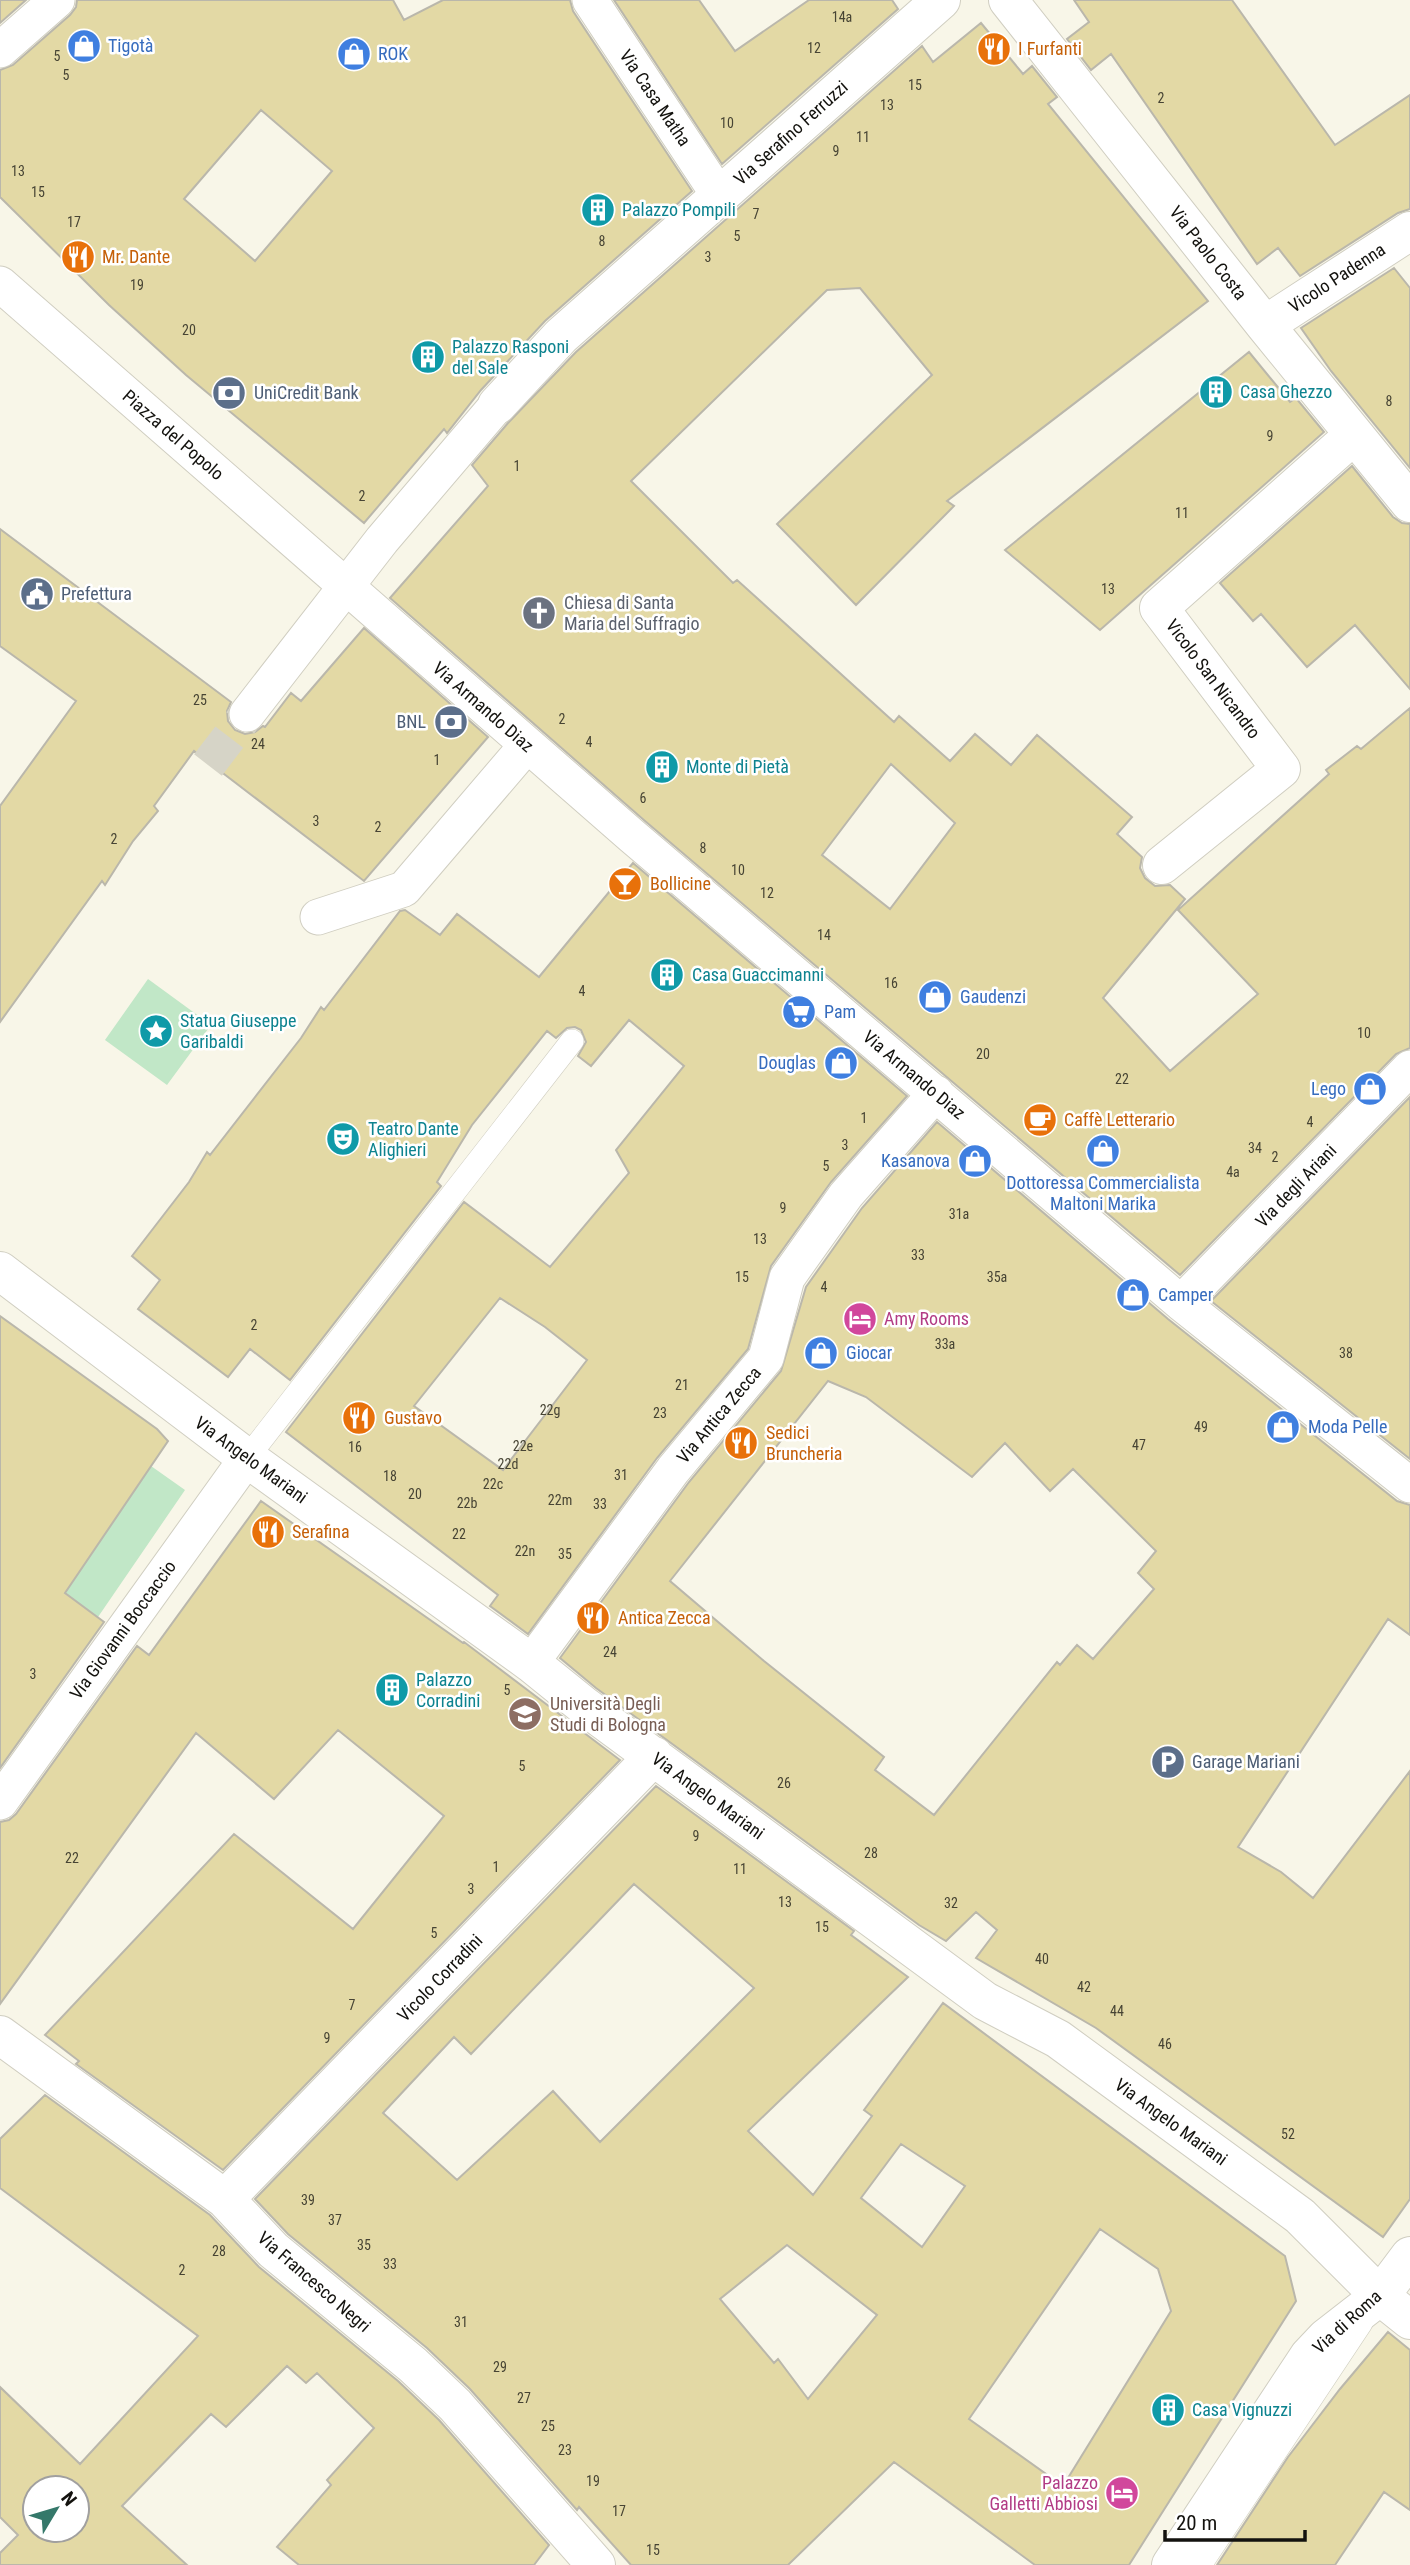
<svg xmlns="http://www.w3.org/2000/svg" width="1410" height="2565" font-family="'Roboto Condensed',sans-serif">
	<style>
		.green { fill: #c1e7c7 }
		.building { fill: #e3d9a5; stroke: #bab7ab; stroke-width: 2; fill-rule: evenodd }
		.lines { fill: none; stroke-linecap: round; stroke-linejoin: round }
		.pedestrian-tunnel { stroke: #d6d4c7; stroke-width: 35; stroke-dasharray: 35 18; stroke-linecap: butt }
		.service-casing { stroke: #d0cec1; stroke-width: 24 }
		.pedestrian-casing { stroke: #d0cec1; stroke-width: 37 }
		.minor-casing { stroke: #d0cec1; stroke-width: 40 }
		.service { stroke: #fff; stroke-width: 23 }
		.pedestrian { stroke: #fff; stroke-width: 35 }
		.minor { stroke: #fff; stroke-width: 38 }
		.labels { text-anchor: middle; stroke-width: 5; stroke-linejoin: round; paint-order: stroke }
		.number-label { font-size: 14px; fill: #474434 }
		.shop-label { font-size: 18px; fill: #366cbe; stroke: #fff; text-anchor: start }
		.food-label { font-size: 18px; fill: #c56008; stroke: #fff; text-anchor: start }
		.street-label { font-size: 18px; fill: #13120e; stroke: #fff }
		.culture-label { font-size: 18px; fill: #0d838f; stroke: #fff; text-anchor: start }
		.service-label { font-size: 18px; fill: #4e5e75; stroke: #fff; text-anchor: start }
		.worship-label { font-size: 18px; fill: #5b616d; stroke: #fff; text-anchor: start }
		.hotel-label { font-size: 18px; fill: #b23c85; stroke: #fff; text-anchor: start }
		.education-label { font-size: 18px; fill: #785e54; stroke: #fff; text-anchor: start }
	</style>
	<rect width="100%" height="100%" fill="#f8f6e8"/>
	<path class="green" d="M148,979L211,1025L167,1085L105,1040Z
		M151,1466L185,1490L98,1617L65,1593Z"/>
	<path class="building" d="M0,0H26L0,23Z
		M77,0H393L404,20L443,0H570L573,11L692,191L545,321L481,390L447,433L444,429L364,523L186,375L109,305L0,197V70L13,65L70,15L76,7ZM261,110L332,171L255,261L184,199Z
		M614,0H699L735,51L809,0H892L898,9L722,164Z
		M1074,0H1232L1335,145L1410,95V209L1398,213L1300,276L1278,248L1257,264L1111,54L1091,70L1067,39L1089,22Z
		M981,23L1023,74L1032,66L1057,97L1048,104L1208,301L947,501L954,506L856,605L777,524L932,375L860,288L827,290L631,481L733,583L737,580L894,722L899,716L950,761L975,734L1011,765L1037,735L1132,817L1117,834L1142,857L1140,868L1145,878L1155,886L1170,885L1185,899L1103,998L1170,1071L1258,994L1178,910L1329,774L1326,770L1357,746L1361,749L1410,708V1048L1396,1054L1180,1275L645,821L390,598L488,486L472,465L508,423L576,352L922,46L933,62ZM891,764L955,823L890,909L822,855Z
		M1394,268L1410,288V468L1331,371L1301,328Z
		M1249,352L1290,402L1296,398L1324,432L1100,630L1005,550Z
		M1352,466L1393,517L1402,523L1410,524V689L1355,625L1307,667L1261,614L1253,621L1220,583Z
		M0,529L231,702L227,711L228,721L235,730L245,734L255,732L263,726L265,727L291,693L301,701L364,628L488,737L364,881L194,751L154,806L158,811L133,841L105,885L102,881L0,1022V806L76,701L0,646Z
		M633,863L907,1096L831,1182L771,1266L748,1349L657,1458L528,1634L490,1606L498,1595L286,1432L464,1202L550,1267L629,1173L616,1150L684,1066L629,1020L591,1066L578,1056L586,1042L581,1030L575,1027L567,1028L556,1038L547,1031L472,1125L437,1182L441,1186L290,1380L250,1349L228,1377L138,1309L160,1280L132,1256L189,1182L207,1152L210,1155L301,1038L321,1007L324,1010L400,911L405,910L440,935L457,914L539,977ZM500,1298L545,1327L587,1360L503,1470L414,1406Z
		M1410,1097V1459L1211,1301Z
		M937,1122L1168,1319L1397,1501L1410,1505V1635L1388,1619L1238,1847L1281,1872L1313,1898L1410,1771V2199L1383,2237L1096,2028L976,1958L997,1930L976,1912L946,1941L919,1925L596,1688L560,1658L689,1482L781,1371L806,1287L862,1208ZM828,1381L866,1397L972,1477L1005,1443L1050,1491L1073,1469L1156,1551L1138,1573L1154,1589L1093,1659L1077,1645L1060,1665L1057,1662L934,1815L875,1770L884,1757L764,1661L670,1581Z
		M0,1316L157,1429L168,1441L65,1593L104,1622L0,1768Z
		M261,1501L463,1643L464,1642L620,1760L223,2170L76,2064L79,2061L45,2035L234,1834L353,1929L444,1816L338,1730L274,1799L196,1733L0,2004V1822L9,1820L16,1814L137,1646L149,1655Z
		M656,1786L854,1931L851,1935L908,1977L748,2131L813,2195L872,2116L864,2110L943,2003L1285,2256L1296,2301L1129,2565H1035L894,2462L788,2565H631L579,2507L577,2510L470,2389L427,2348L288,2234L255,2199ZM634,1884L754,1988L600,2142L553,2091L457,2180L383,2113L454,2037L471,2054ZM901,2144L965,2186L922,2247L861,2198ZM1100,2229L1158,2269L1171,2311L1063,2486L969,2419ZM787,2245L877,2315L808,2399L778,2359L774,2363L720,2299Z
		M45,2095L210,2215L259,2267L398,2381L439,2420L549,2545L534,2565H299L277,2547L331,2485L327,2480L374,2428L317,2373L306,2383L287,2366L226,2427L211,2414L122,2506L187,2565H0V2553L18,2535L0,2517V2387L80,2464L198,2336L0,2188V2139ZM35,2488H77V2530H35Z
		M1388,2332L1410,2350V2510L1384,2492L1335,2565H1217L1288,2457L1340,2389Z"/>
	<g class="lines">
		<path class="pedestrian-tunnel" d="M208,765L247,714"/>
		<g class="service-casing">
			<path id="service" d="M247,1458L572,1041
				M1200,2565L1361,2323"/>
		</g>
		<g class="pedestrian-casing">
			<path id="pedestrian" d="M590,0L720,197
				M0,50L57,0
				M0,284L632,836L1181,1303L1410,1485
				M247,714L382,540L497,405
				M318,917L404,889L527,745
				M1181,1303L1410,1068
				M531,1663L673,1470L766,1358L787,1278L846,1195L936,1093
				M0,1802L247,1458"/>
		</g>
		<g class="minor-casing">
			<path id="minor" d="M1008,0L1265,325L1410,503
				M1265,325L1410,231
				M497,405L561,336L941,0
				M1162,865L1281,769L1159,608L1354,435
				M0,1271L247,1458L531,1663L583,1705L985,2001L1058,2039L1300,2216L1380,2296L1410,2320
				M0,2035L225,2199L273,2250L413,2365L455,2405L596,2565
				M225,2199L654,1756
				M1171,2565L1309,2356L1326,2338L1380,2296L1410,2256"/>
		</g>
		<use href="#service" class="service"/>
		<use href="#pedestrian" class="pedestrian"/>
		<use href="#minor" class="minor"/>
	</g>
	<defs>
		<g id="shop-disc" transform="scale(1.75)"><circle r="9.5" fill="#3f7fe0" stroke="#fff"/><path d="M-5-2.5h2.3a2.7 3.5 0 0 1 5.4 0H5L5.5 6h-11ZM-1.5-2.5h3a1.5 2.3 0 0 0-3 0Z" fill="#fff"/></g>
		<g id="restaurant-disc" transform="scale(1.75)"><circle r="9.5" fill="#e8710a" stroke="#fff"/><path d="M-5-6h1v4h1v-4h1v4h1v-4h1v5L-1.5 .5V6h-2V.5L-5-1ZM5-6V6H3V1.5H1.5Q1.5-4 5-6Z" fill="#fff"/></g>
		<g id="building-disc" transform="scale(1.75)"><circle r="9.5" fill="#0f9aa8" stroke="#fff"/><path d="M-4-6H4V6H1V3H-1V6H-4ZM-2.5-4.3h1.7v1.8h-1.7ZM.8-4.3h1.7v1.8H.8ZM-2.5-1h1.7V.8h-1.7ZM.8-1h1.7V.8H.8Z" fill="#fff"/></g>
		<g id="bank-disc" transform="scale(1.75)"><circle r="9.5" fill="#5c6f8a" stroke="#fff"/><path d="M-6-4H6V4H-6ZM0-2.3a2.3 2.3 0 1 0 0 4.6a2.3 2.3 0 1 0 0-4.6Z" fill="#fff"/></g>
		<g id="civic-disc" transform="scale(1.75)"><circle r="9.5" fill="#5c6f8a" stroke="#fff"/><path d="M-.6-6.5H3V-4.5H.6V-3L4-1V1h2V6H-6V1h2V-1L-.6-3ZM-1.2 2.5V6h2.4V2.5Z" fill="#fff"/></g>
		<g id="church-disc" transform="scale(1.75)"><circle r="9.5" fill="#6b7280" stroke="#fff"/><path d="M-1.2-6h2.4v3.5h3.3v2.4h-3.3V6h-2.4V-.1h-3.3v-2.4h3.3Z" fill="#fff"/></g>
		<g id="bar-disc" transform="scale(1.75)"><circle r="9.5" fill="#e8710a" stroke="#fff"/><path d="M-6-5H6L.8 .8V4.5H3.5V6h-7V4.5H-.8V.8Z" fill="#fff"/></g>
		<g id="supermarket-disc" transform="scale(1.75)"><circle r="9.5" fill="#3f7fe0" stroke="#fff"/><path d="M-6-5.5h2.5l.6 2H6L4.5 2H-2.5L-4.4-4H-6ZM-1.5 3.2a1.3 1.3 0 1 0 .1 0ZM3 3.2a1.3 1.3 0 1 0 .1 0Z" fill="#fff"/></g>
		<g id="sight-disc" transform="scale(1.75)"><circle r="9.5" fill="#0f9aa8" stroke="#fff"/><path d="M0-6L1.8-2.2L6-1.7L2.9 1.2L3.7 5.4L0 3.3L-3.7 5.4L-2.9 1.2L-6-1.7L-1.8-2.2Z" fill="#fff"/></g>
		<g id="cafe-disc" transform="scale(1.75)"><circle r="9.5" fill="#e8710a" stroke="#fff"/><path d="M-5.5-4.5H6V0H3Q3 3.5 0 3.5H-2.5Q-5.5 3.5-5.5 0ZM3-3.2v2h1.7v-2ZM-6 4.5H4V6H-6Z" fill="#fff"/></g>
		<g id="theatre-disc" transform="scale(1.75)"><circle r="9.5" fill="#0f9aa8" stroke="#fff"/><path d="M-5-5.5Q0-4 5-5.5V0Q5 5 0 6Q-5 5-5 0ZM-3.3-2.5H-1v1.5H-3.3ZM1-2.5H3.3v1.5H1ZM-2.8 1Q0 5.5 2.8 1Z" fill="#fff"/></g>
		<g id="hotel-disc" transform="scale(1.75)"><circle r="9.5" fill="#d1479c" stroke="#fff"/><path d="M-6-4.5h1.5V1H6V5H4.5V3h-9V5H-6ZM-4 0a1.8 1.8 0 1 1 3.6 0ZM.5 0V-2.5h3Q6-2.5 6 0Z" fill="#fff"/></g>
		<g id="university-disc" transform="scale(1.75)"><circle r="9.5" fill="#8d6e63" stroke="#fff"/><path d="M0-5L7-2L0 1L-7-2ZM-4 1L0 2.5L4 1V4Q0 6-4 4Z" fill="#fff"/></g>
		<g id="parking-disc" transform="scale(1.75)"><circle r="9.5" fill="#5c6f8a" stroke="#fff"/><path d="M-3.5-5.5H1a3.5 3.5 0 0 1 0 7H-1V5.5H-3.5ZM-1-3.4V-.6H.8a1.4 1.4 0 0 0 0-2.8Z" fill="#fff"/></g>
	</defs>
	<g fill-rule="evenodd">
		<use href="#shop-disc" x="84" y="46"/>
		<use href="#restaurant-disc" x="994" y="49"/>
		<use href="#shop-disc" x="354" y="54"/>
		<use href="#building-disc" x="598" y="210"/>
		<use href="#restaurant-disc" x="78" y="257"/>
		<use href="#building-disc" x="428" y="357"/>
		<use href="#building-disc" x="1216" y="392"/>
		<use href="#bank-disc" x="229" y="393"/>
		<use href="#civic-disc" x="37" y="594"/>
		<use href="#church-disc" x="539" y="613"/>
		<use href="#bank-disc" x="451" y="722"/>
		<use href="#building-disc" x="662" y="767"/>
		<use href="#bar-disc" x="625" y="884"/>
		<use href="#building-disc" x="667" y="975"/>
		<use href="#shop-disc" x="935" y="997"/>
		<use href="#supermarket-disc" x="799" y="1012"/>
		<use href="#sight-disc" x="156" y="1031"/>
		<use href="#shop-disc" x="841" y="1063"/>
		<use href="#shop-disc" x="1370" y="1089"/>
		<use href="#cafe-disc" x="1040" y="1120"/>
		<use href="#theatre-disc" x="343" y="1139"/>
		<use href="#shop-disc" x="1103" y="1151"/>
		<use href="#shop-disc" x="975" y="1161"/>
		<use href="#shop-disc" x="1133" y="1295"/>
		<use href="#hotel-disc" x="860" y="1319"/>
		<use href="#shop-disc" x="821" y="1353"/>
		<use href="#restaurant-disc" x="359" y="1418"/>
		<use href="#shop-disc" x="1283" y="1427"/>
		<use href="#restaurant-disc" x="741" y="1443"/>
		<use href="#restaurant-disc" x="268" y="1532"/>
		<use href="#restaurant-disc" x="593" y="1618"/>
		<use href="#building-disc" x="392" y="1690"/>
		<use href="#university-disc" x="525" y="1714"/>
		<use href="#parking-disc" x="1168" y="1762"/>
		<use href="#building-disc" x="1168" y="2410"/>
		<use href="#hotel-disc" x="1122" y="2493"/>
	</g>
	<g class="labels">
		<g class="number-label">
			<text x="842" y="22">14a</text>
			<text x="814" y="53">12</text>
			<text x="57" y="61">5</text>
			<text x="66" y="80">5</text>
			<text x="915" y="90">15</text>
			<text x="1161" y="103">2</text>
			<text x="887" y="110">13</text>
			<text x="727" y="128">10</text>
			<text x="863" y="142">11</text>
			<text x="836" y="156">9</text>
			<text x="18" y="176">13</text>
			<text x="38" y="197">15</text>
			<text x="756" y="219">7</text>
			<text x="74" y="227">17</text>
			<text x="737" y="241">5</text>
			<text x="602" y="246">8</text>
			<text x="708" y="262">3</text>
			<text x="137" y="290">19</text>
			<text x="189" y="335">20</text>
			<text x="1389" y="406">8</text>
			<text x="1270" y="441">9</text>
			<text x="517" y="471">1</text>
			<text x="362" y="501">2</text>
			<text x="1182" y="518">11</text>
			<text x="1108" y="594">13</text>
			<text x="200" y="705">25</text>
			<text x="562" y="724">2</text>
			<text x="589" y="747">4</text>
			<text x="258" y="749">24</text>
			<text x="437" y="765">1</text>
			<text x="643" y="803">6</text>
			<text x="316" y="826">3</text>
			<text x="378" y="832">2</text>
			<text x="114" y="844">2</text>
			<text x="703" y="853">8</text>
			<text x="738" y="875">10</text>
			<text x="767" y="898">12</text>
			<text x="824" y="940">14</text>
			<text x="891" y="988">16</text>
			<text x="582" y="996">4</text>
			<text x="1364" y="1038">10</text>
			<text x="983" y="1059">20</text>
			<text x="1122" y="1084">22</text>
			<text x="864" y="1123">1</text>
			<text x="1310" y="1127">4</text>
			<text x="845" y="1150">3</text>
			<text x="1255" y="1153">34</text>
			<text x="1275" y="1162">2</text>
			<text x="826" y="1171">5</text>
			<text x="1233" y="1177">4a</text>
			<text x="783" y="1213">9</text>
			<text x="959" y="1219">31a</text>
			<text x="760" y="1244">13</text>
			<text x="918" y="1260">33</text>
			<text x="742" y="1282">15</text>
			<text x="997" y="1282">35a</text>
			<text x="824" y="1292">4</text>
			<text x="254" y="1330">2</text>
			<text x="945" y="1349">33a</text>
			<text x="1346" y="1358">38</text>
			<text x="682" y="1390">21</text>
			<text x="550" y="1415">22g</text>
			<text x="660" y="1418">23</text>
			<text x="1201" y="1432">49</text>
			<text x="1139" y="1450">47</text>
			<text x="523" y="1451">22e</text>
			<text x="355" y="1452">16</text>
			<text x="508" y="1469">22d</text>
			<text x="621" y="1480">31</text>
			<text x="390" y="1481">18</text>
			<text x="493" y="1489">22c</text>
			<text x="415" y="1499">20</text>
			<text x="560" y="1505">22m</text>
			<text x="467" y="1508">22b</text>
			<text x="600" y="1509">33</text>
			<text x="459" y="1539">22</text>
			<text x="525" y="1556">22n</text>
			<text x="565" y="1559">35</text>
			<text x="610" y="1657">24</text>
			<text x="33" y="1679">3</text>
			<text x="507" y="1695">5</text>
			<text x="522" y="1771">5</text>
			<text x="784" y="1788">26</text>
			<text x="696" y="1841">9</text>
			<text x="871" y="1858">28</text>
			<text x="72" y="1863">22</text>
			<text x="496" y="1872">1</text>
			<text x="740" y="1874">11</text>
			<text x="471" y="1894">3</text>
			<text x="785" y="1907">13</text>
			<text x="951" y="1908">32</text>
			<text x="822" y="1932">15</text>
			<text x="434" y="1938">5</text>
			<text x="1042" y="1964">40</text>
			<text x="1084" y="1992">42</text>
			<text x="352" y="2010">7</text>
			<text x="1117" y="2016">44</text>
			<text x="327" y="2043">9</text>
			<text x="1165" y="2049">46</text>
			<text x="1288" y="2139">52</text>
			<text x="308" y="2205">39</text>
			<text x="335" y="2225">37</text>
			<text x="364" y="2250">35</text>
			<text x="219" y="2256">28</text>
			<text x="390" y="2269">33</text>
			<text x="182" y="2275">2</text>
			<text x="461" y="2327">31</text>
			<text x="500" y="2372">29</text>
			<text x="524" y="2403">27</text>
			<text x="548" y="2431">25</text>
			<text x="565" y="2455">23</text>
			<text x="593" y="2486">19</text>
			<text x="619" y="2516">17</text>
			<text x="653" y="2555">15</text>
		</g>
		<g class="shop-label">
			<text x="108" y="52">Tigotà</text>
			<text x="378" y="60">ROK</text>
			<text x="960" y="1003">Gaudenzi</text>
			<text x="824" y="1018">Pam</text>
			<text x="816" y="1069" text-anchor="end">Douglas</text>
			<text x="1346" y="1095" text-anchor="end">Lego</text>
			<text x="950" y="1167" text-anchor="end">Kasanova</text>
			<text x="1103" y="1189" text-anchor="middle">Dottoressa Commercialista<tspan x="1103" dy="21">Maltoni Marika</tspan></text>
			<text x="1158" y="1301">Camper</text>
			<text x="846" y="1359">Giocar</text>
			<text x="1308" y="1433">Moda Pelle</text>
		</g>
		<g class="food-label">
			<text x="1018" y="55">I Furfanti</text>
			<text x="102" y="263">Mr. Dante</text>
			<text x="650" y="890">Bollicine</text>
			<text x="1064" y="1126">Caffè Letterario</text>
			<text x="384" y="1424">Gustavo</text>
			<text x="766" y="1439">Sedici<tspan x="766" dy="21">Bruncheria</tspan></text>
			<text x="292" y="1538">Serafina</text>
			<text x="618" y="1624">Antica Zecca</text>
		</g>
		<g class="street-label">
			<text transform="translate(655 98) rotate(56)" y="6">Via Casa Matha</text>
			<text transform="translate(791 133) rotate(-42)" y="6">Via Serafino Ferruzzi</text>
			<text transform="translate(1208 253) rotate(52)" y="6">Via Paolo Costa</text>
			<text transform="translate(1337 278) rotate(-33)" y="6">Vicolo Padenna</text>
			<text transform="translate(173 435) rotate(41)" y="6">Piazza del Popolo</text>
			<text transform="translate(1213 679) rotate(53)" y="6">Vicolo San Nicandro</text>
			<text transform="translate(483 707) rotate(41)" y="6">Via Armando Diaz</text>
			<text transform="translate(914 1075) rotate(40)" y="6">Via Armando Diaz</text>
			<text transform="translate(1296 1186) rotate(-46)" y="6">Via degli Ariani</text>
			<text transform="translate(719 1415) rotate(-50)" y="6">Via Antica Zecca</text>
			<text transform="translate(251 1460) rotate(36)" y="6">Via Angelo Mariani</text>
			<text transform="translate(123 1630) rotate(-54)" y="6">Via Giovanni Boccaccio</text>
			<text transform="translate(708 1796) rotate(36)" y="6">Via Angelo Mariani</text>
			<text transform="translate(440 1978) rotate(-46)" y="6">Vicolo Corradini</text>
			<text transform="translate(1171 2122) rotate(36)" y="6">Via Angelo Mariani</text>
			<text transform="translate(314 2282) rotate(41)" y="6">Via Francesco Negri</text>
			<text transform="translate(1347 2322) rotate(-42)" y="6">Via di Roma</text>
		</g>
		<g class="culture-label">
			<text x="622" y="216">Palazzo Pompili</text>
			<text x="452" y="353">Palazzo Rasponi<tspan x="452" dy="21">del Sale</tspan></text>
			<text x="1240" y="398">Casa Ghezzo</text>
			<text x="686" y="773">Monte di Pietà</text>
			<text x="692" y="981">Casa Guaccimanni</text>
			<text x="180" y="1027">Statua Giuseppe<tspan x="180" dy="21">Garibaldi</tspan></text>
			<text x="368" y="1135">Teatro Dante<tspan x="368" dy="21">Alighieri</tspan></text>
			<text x="416" y="1686">Palazzo<tspan x="416" dy="21">Corradini</tspan></text>
			<text x="1192" y="2416">Casa Vignuzzi</text>
		</g>
		<g class="service-label">
			<text x="254" y="399">UniCredit Bank</text>
			<text x="61" y="600">Prefettura</text>
			<text x="426" y="728" text-anchor="end">BNL</text>
			<text x="1192" y="1768">Garage Mariani</text>
		</g>
		<g class="worship-label">
			<text x="564" y="609">Chiesa di Santa<tspan x="564" dy="21">Maria del Suffragio</tspan></text>
		</g>
		<g class="hotel-label">
			<text x="884" y="1325">Amy Rooms</text>
			<text x="1098" y="2489" text-anchor="end">Palazzo<tspan x="1098" dy="21">Galletti Abbiosi</tspan></text>
		</g>
		<g class="education-label">
			<text x="550" y="1710">Università Degli<tspan x="550" dy="21">Studi di Bologna</tspan></text>
		</g>
	</g>
	<g transform="translate(56 2509) rotate(52)"><circle r="33" fill="#ffffff" stroke="#a1a09f" stroke-width="2"/>
	<path d="M0-5L12 26L0 18L-12 26Z" fill="#35786a"/>
	<text y="-10" font-size="19" font-weight="bold" text-anchor="middle" fill="#13120e">N</text>
	</g>
	<path d="M1165 2530v10h140v-10" fill="none" stroke="#13120e" stroke-width="3.5"/>
	<text x="1176" y="2530" font-size="21" fill="#13120e" stroke="#ffffff" stroke-width="5" paint-order="stroke">20 m</text>
</svg>
